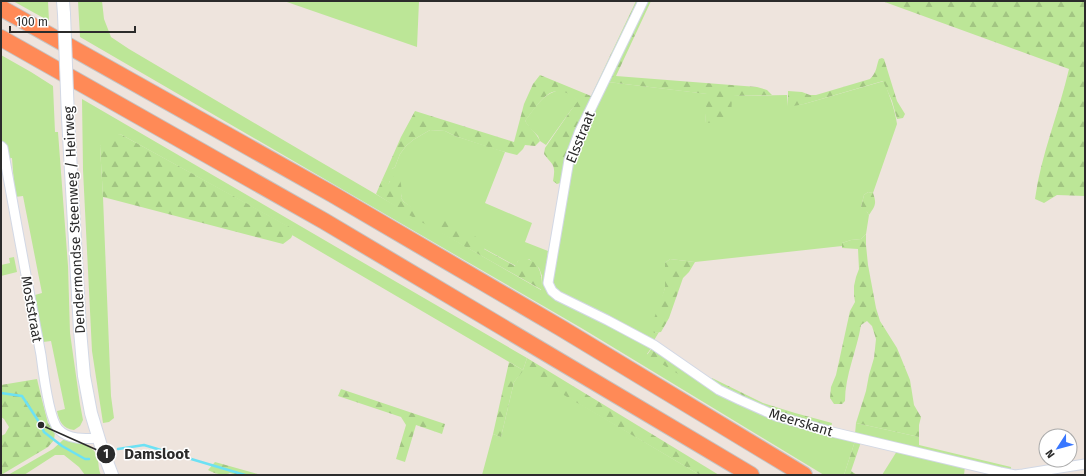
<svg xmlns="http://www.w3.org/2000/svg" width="1086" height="476" font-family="'Fira Sans',sans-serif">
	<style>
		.grass { fill: #bce697 }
		.forest { fill: url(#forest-firs) }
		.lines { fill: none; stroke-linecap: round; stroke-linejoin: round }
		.stream { stroke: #6ce1f4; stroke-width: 2.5 }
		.minor-casing { stroke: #d2d8e5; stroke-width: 11 }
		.secondary-casing { stroke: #d2d8e5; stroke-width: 14 }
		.motorway-casing { stroke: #c4c4c4; stroke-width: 18 }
		.minor { stroke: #fff; stroke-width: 9 }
		.secondary { stroke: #fff; stroke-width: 12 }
		.motorway { stroke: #ff8a57; stroke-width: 16 }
		.secondary-bridge-casing { stroke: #d2d8e5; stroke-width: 14; stroke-linecap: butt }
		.secondary-bridge { stroke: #fff; stroke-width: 12 }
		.labels { text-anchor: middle; stroke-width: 3; stroke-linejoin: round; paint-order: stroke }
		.street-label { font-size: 14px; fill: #2b2b2b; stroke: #fff }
		.leader { fill: none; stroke: #2b2b2b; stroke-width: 1.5 }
		.callout-dot { fill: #2b2b2b; stroke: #fff; stroke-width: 1.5 }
		.mark-label { font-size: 12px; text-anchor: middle; font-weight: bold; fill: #fff }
		.callout-label { font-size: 15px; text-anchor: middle; font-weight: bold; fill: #2b2b2b; stroke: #fff; stroke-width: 3; stroke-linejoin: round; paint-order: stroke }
	</style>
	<defs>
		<pattern id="forest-firs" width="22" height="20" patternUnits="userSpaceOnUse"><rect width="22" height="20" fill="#bce697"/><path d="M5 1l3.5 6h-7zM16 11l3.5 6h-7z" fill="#a2c582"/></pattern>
	</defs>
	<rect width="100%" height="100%" fill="#eee4dd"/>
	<path class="grass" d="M13,1H48L49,21Z
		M78,1H102L104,19L111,37L129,49C266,130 403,211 541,290L542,276L539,268L529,259L518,261L516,266L419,213L404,202L401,198L402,194L390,181L388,185L382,180L387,169H392L395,167L400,154L406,146L413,140L430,130L445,131L455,136L505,152L485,203L532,223L525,242L548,251L546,268L547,286L652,347L647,354L718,392L855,441L844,475H824L583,329L80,37Z
		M284,1H419L417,47Z
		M1,55L31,72L53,86L55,132H58L68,266L70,333L80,404L83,420L80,426L74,430C63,429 59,421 57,411L65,409L51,341L43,342L35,295L42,293L23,196L15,197L12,158L1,160Z
		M884,81C889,95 895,109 897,124L873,193L868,192L864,195L861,207L867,212L869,215L866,234L861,239L851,240L842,243V246L695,262L670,259L665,263V288L661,302L654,333L659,332L653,342L559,293L555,287L553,280L570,174L577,149L608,82L708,94L705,123L731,96L787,95L788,106L804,104Z
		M562,90L572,95L579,101L571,110L546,145L540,141L538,136L530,128L525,121C535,108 543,92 562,90Z
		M82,99L527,358L523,370L700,475H482L493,434L501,437L514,382L523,370L292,235L294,230L120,134L100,146L103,197L111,396L114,418L109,422L103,423L92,351L83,170Z
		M14,257L17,272L1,276V265L10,263L9,258Z
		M856,423L919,437V445L1011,467V469L1010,471L855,434Z
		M66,439C75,442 94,445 97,456C99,462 98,469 101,475H85L79,467L64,455H55L24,475H8L53,449L63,440Z
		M897,451L965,466L964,475H882Z"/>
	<path class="forest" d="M636,1H641L560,183L557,184L553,181C556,164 553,166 544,154L545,148L571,110L578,101C552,77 541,101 525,121C530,128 537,134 540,141L535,146L525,145L523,149L517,155L494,149L455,136L445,131L430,130L413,140L406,146L400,154L395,167L392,169H387L401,137L415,111L514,142L524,104L533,84L540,75L591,96Z
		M647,1H651L616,76L757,87L767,90L772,95L732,96L731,121L705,123L707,94L608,82Z
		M882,1H1085V196L1057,195L1044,203L1035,199C1041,154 1059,113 1069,69Z
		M882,58L884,59L897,101L905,114L903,118L897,119L892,101L883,81L804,104L788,107V91L802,92L810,95H816L870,79C877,72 876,67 879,59Z
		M120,134L295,230L291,238L283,244L103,197L100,146L106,138Z
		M394,176L399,177L401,184L402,194L401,198L404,202L428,217L447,221L463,228L486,244L484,249L515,266L518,261L522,258C541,260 542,275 542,290L409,215L376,194L382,180L388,184Z
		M868,192L873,193C877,204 875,206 869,215L867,212L863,211L861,207L864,195Z
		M866,234V245L868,265L876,308L880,321L897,348L910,380L914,405L921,417L919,425V437L856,423L866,391L869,375L874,358L876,339L872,326L867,321L861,325C857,350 845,375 845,401L842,404H834L830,398L831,387L836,375L850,311L855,302L854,295V286L856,277L859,269L858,249L842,248V243L851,240L861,239Z
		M670,259L695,262L689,272L683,278L669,318L661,332L654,333L651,327L665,288V263Z
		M652,348L718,392L711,394L647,355Z
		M527,358L719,475H700L523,371L514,382L501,437L493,434L509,362L523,370Z
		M712,378L763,403L795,413L832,423L831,428L778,413L710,381Z
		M37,379L42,400L48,423L55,432L54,440L48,447L1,475V436L5,434L9,427L4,419L1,417V385Z
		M341,389L445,424L442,434L416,425L405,462L396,459L406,425L401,417L338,396Z
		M855,441L861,442L851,471L857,475H844Z
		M215,462L261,475H237L230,473C223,476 215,474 208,470Z"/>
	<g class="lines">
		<path class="stream" d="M1,393L22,396L41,425L44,432L62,446L85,459H89
			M118,449L144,445L245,475"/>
		<g class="minor-casing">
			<path id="minor" d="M643,1L579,133L569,160L548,283L552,291L558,296L607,320L654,345L719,390L740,400L776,416L832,432L1000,472L1015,475L1023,474L1085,464
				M1,146L3,148C15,217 28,286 41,355C43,371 49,418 58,429C68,440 85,439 98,438"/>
		</g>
		<g class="secondary-casing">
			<path id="secondary" d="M63,1L64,14
				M68,118L80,330L84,376L91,413L101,446L112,475"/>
		</g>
		<g class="motorway-casing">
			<path id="motorway" d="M1,8L332,194L561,328L804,475
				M1,38L324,221L751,475"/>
		</g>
		<use href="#minor" class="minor"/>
		<use href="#secondary" class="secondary"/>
		<use href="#motorway" class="motorway"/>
		<g class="secondary-bridge-casing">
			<path id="secondary-bridge" d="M64,14L68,118"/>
		</g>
		<use href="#secondary-bridge" class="secondary-bridge"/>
	</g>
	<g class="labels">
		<g class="street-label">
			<text transform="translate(580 137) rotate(-68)" y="5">Elsstraat</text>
			<text transform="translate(74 220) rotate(-93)" y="5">Dendermondse Steenweg / Heirweg</text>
			<text transform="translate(32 309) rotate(80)" y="5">Moststraat</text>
			<text transform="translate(801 422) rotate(17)" y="5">Meerskant</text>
		</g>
	</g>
	<path class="leader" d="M41 425L106 454"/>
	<g class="callout-dot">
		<circle cx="41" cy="425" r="4"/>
		<circle cx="106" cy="454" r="10"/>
	</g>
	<g class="mark-label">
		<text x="106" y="458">1</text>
	</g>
	<g class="callout-label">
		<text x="157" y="459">Damsloot</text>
	</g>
	<rect width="1086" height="476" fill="none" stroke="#2b2b2b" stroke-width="4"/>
	<g transform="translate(1058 448) rotate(234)"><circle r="19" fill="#ffffff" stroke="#aaaaaa"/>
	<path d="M0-3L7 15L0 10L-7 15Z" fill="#3977ff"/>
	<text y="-6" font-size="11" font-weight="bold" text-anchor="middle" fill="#2b2b2b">N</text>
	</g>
	<path d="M10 26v6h125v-6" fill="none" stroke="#2b2b2b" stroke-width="2"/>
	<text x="16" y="26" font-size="12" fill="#2b2b2b" stroke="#ffffff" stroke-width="3" paint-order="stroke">100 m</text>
</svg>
